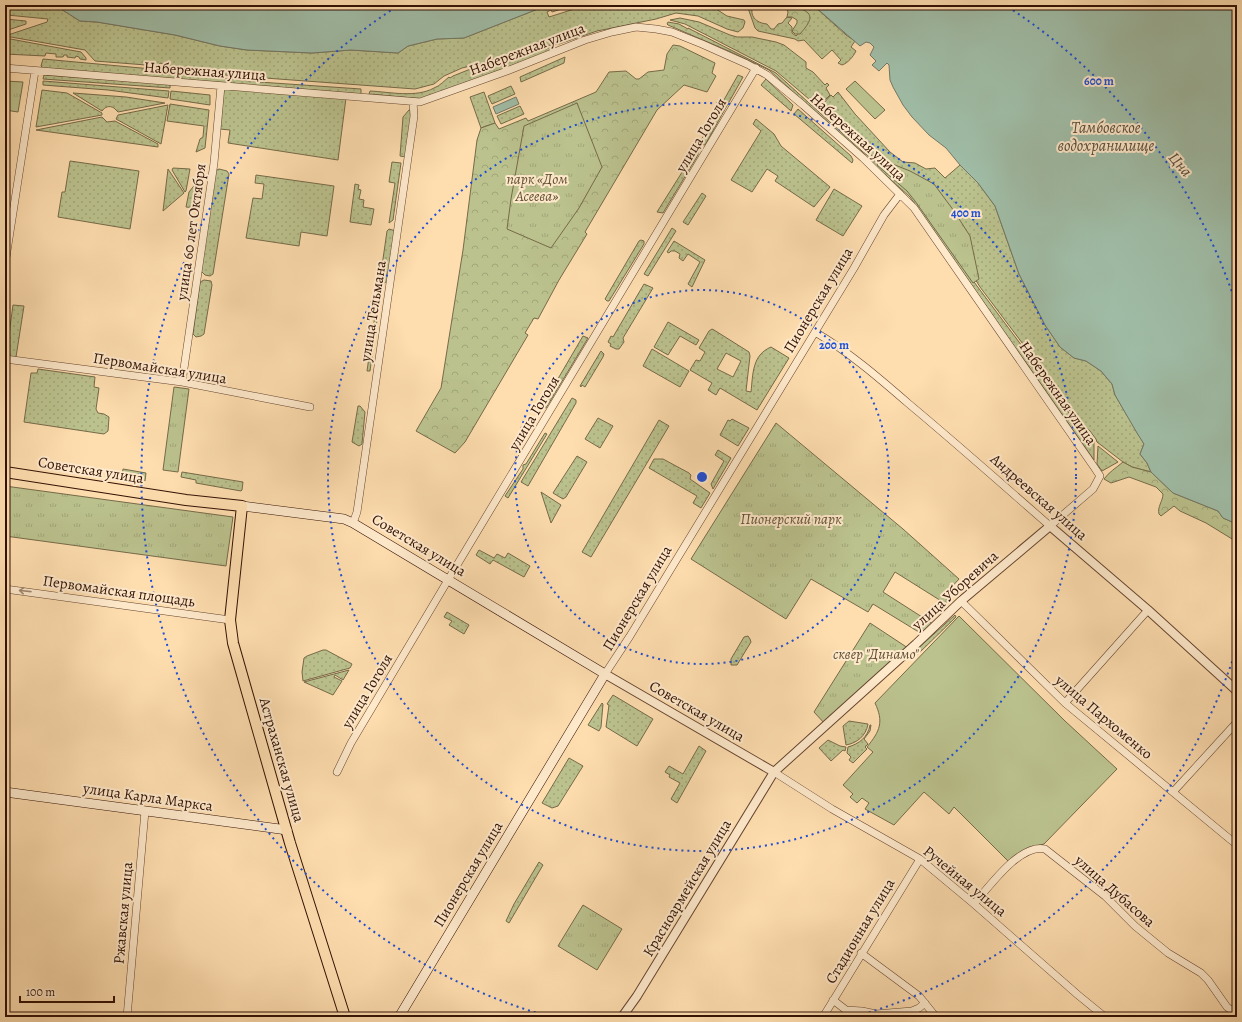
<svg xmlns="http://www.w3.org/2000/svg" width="1242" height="1022" font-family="Alegreya,serif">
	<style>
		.grass { fill: url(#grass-dots); stroke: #766a49; fill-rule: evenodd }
		.forest { fill: url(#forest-crowns); stroke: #766a49 }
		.park { fill: url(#park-tufts); stroke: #766a49 }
		.garden { fill: #bbc28e; stroke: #766a49 }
		.water { fill: #a0bda7; stroke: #747866 }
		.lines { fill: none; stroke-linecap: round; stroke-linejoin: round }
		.minor-casing { stroke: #65442f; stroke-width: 8 }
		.tertiary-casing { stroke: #65442f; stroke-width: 10 }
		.secondary-casing { stroke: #321104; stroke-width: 10 }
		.primary-casing { stroke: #321104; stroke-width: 12 }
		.minor { stroke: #fee9cb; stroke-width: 7 }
		.tertiary { stroke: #fee9cb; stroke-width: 8 }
		.secondary { stroke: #fee9cb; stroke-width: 9 }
		.primary { stroke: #feddaf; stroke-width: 10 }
		.oneway { stroke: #a28871 }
		.ring { fill: none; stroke: #1d4ed8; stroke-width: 2; stroke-dasharray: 2 4 }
		.labels { text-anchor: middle; stroke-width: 4; stroke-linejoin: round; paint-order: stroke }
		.street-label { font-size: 15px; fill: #321104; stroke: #fee9cb }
		.park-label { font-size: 15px; font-style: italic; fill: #624f34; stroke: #fee9cb }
		.water-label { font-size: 16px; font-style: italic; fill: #584d3d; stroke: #fee9cb }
		.centre { fill: #1d4ed8; stroke: #fee9cb; stroke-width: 2 }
		.ring-label { font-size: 12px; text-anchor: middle; font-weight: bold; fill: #1d4ed8; stroke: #fee9cb; stroke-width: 4; stroke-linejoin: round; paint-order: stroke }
	</style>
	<defs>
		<pattern id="grass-dots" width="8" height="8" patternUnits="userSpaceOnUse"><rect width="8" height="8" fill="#bbc28e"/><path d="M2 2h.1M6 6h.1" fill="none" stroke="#a1a679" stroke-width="1.8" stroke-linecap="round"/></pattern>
		<pattern id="forest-crowns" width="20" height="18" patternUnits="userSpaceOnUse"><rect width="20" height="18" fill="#bbc28e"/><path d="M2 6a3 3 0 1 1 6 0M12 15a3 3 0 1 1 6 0" fill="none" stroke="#a1a679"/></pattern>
		<pattern id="park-tufts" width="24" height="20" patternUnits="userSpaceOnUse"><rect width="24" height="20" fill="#bbc28e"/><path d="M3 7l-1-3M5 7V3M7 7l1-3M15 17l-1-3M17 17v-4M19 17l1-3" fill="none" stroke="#a1a679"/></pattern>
	</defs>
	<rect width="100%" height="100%" fill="#feddaf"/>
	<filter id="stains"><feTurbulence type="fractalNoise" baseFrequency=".005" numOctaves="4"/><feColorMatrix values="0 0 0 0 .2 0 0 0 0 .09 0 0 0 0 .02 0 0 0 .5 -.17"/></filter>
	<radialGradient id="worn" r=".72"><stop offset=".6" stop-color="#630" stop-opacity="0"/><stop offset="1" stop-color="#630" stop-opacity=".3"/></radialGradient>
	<path class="grass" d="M5,5H45L61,9L80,21L97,22L175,35L220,46L247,50L312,53L351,50L398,53L408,46L437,39L464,38L548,5L571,6L552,12L551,10L547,12L549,17L587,5H710L727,16L744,20L745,22L743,28L738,32L727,29L698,16L676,13L656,19L597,31L559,44L536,47L500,59L462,68L444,76L434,84L415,89L210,74L177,68V66H174V68L163,67L164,64L160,63L159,66L95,61L85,50L5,36L47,22L48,19L7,15L5,13Z
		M750,5H753C749,16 756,23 767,24L771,29H774L778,24L782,23L787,17L792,18L788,23L792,27V33L796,36L804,27L800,10L799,7L800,5H813L846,35L855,41L851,47L856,51C853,57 848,63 842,65L838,63L841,60L832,50L822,59L804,40L798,41L795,39L758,31L755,28L748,8Z
		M680,18L699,22L730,35L737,37H752L776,42L784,45L806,62V68L813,72L825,85L827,83L829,85L826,88L830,95L821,104L819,102L816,105L776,71L685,24L670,20Z
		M5,19L26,21V24L5,31Z
		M668,22L679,24L688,29V28L776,73L862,151L885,169L911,193L977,286L1037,366L1071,416L1094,440V460L910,197L769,70L731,52L668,25L667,24Z
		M5,38L81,52L86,58V60L80,59L79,57L76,56L75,58L67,57V55H64L63,57H56V54L46,53L45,56L5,54Z
		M543,48H558L424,99L369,94L370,91C390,92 416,98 434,88C440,86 445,80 449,77L450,78L453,76L468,70L484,66L498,64Z
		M565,57L564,63L521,82L520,77Z
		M43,59L163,70L204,76L259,82L361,89V94L43,68L41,66Z
		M44,75L170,84V88L43,79Z
		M738,75L743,77L705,145L699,144Z
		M766,79L793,105L791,111L761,85Z
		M43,81L169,91L168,98L108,90L43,85Z
		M511,86L515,94L492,104L488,96Z
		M224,88L346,98L338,160L228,143L230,130L220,129Z
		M42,90L67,93L102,113V115L36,127Z
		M171,91L210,95V105L170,99Z
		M484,92L495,123L481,128L470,97Z
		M838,92L855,114L890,152L903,162L915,163L926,169L935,168L945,178L960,165L978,183L995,206L1019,274L1045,325L1060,347L1074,358L1086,361L1101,371L1112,384L1115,395L1144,444L1140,454L1147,463L1151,472L1132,467L1123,462L1097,442L1096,439L1090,431L1073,416L1066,403L1038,364L980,287L972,274L965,246L879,162L825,114L828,111L822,105L831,95L833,97Z
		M73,93L126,97L165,103L118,112L114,108C109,105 105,107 102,111Z
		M170,104L209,110L205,148L196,152L200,139L203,137L204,126L167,121Z
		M168,105L161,144L116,119L118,115Z
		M520,106L524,114L501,124L497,116Z
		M798,109L851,156L853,160L852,163L794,114Z
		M409,110H412L406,157L400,156L403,117Z
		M102,117L107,122L115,121L158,144V147L36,130Z
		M756,119L774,134L781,146L830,187L814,207L775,181L778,176L767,169L752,192L731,180L761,131L753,124Z
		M696,150L698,151V155L663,213L657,212Z
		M70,161L139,171L130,229L58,217L62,192H65Z
		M392,162L401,163L393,220L389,223L395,183L389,182Z
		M173,168L190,169L186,191L185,192L172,170Z
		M168,169L184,193L163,211Z
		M219,169L227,171L229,174L213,274L210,276L205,275L200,270L215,171Z
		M256,175L334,186L327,236L301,232L299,246L246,238L253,198L262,199L264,184L255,183Z
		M201,177L199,190H201L198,208L186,207L189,192Z
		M355,184L359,185L358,189L361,190L359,199L364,200L363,207L374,209L371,225L350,222Z
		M834,189L862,206L843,236L816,220Z
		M702,193L706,196L688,225L683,222Z
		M672,228L676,231L648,276L644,274Z
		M389,229L396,231L388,281L382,284L370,371H367L387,231Z
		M641,240L644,241V244L609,301H607L605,299L639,241Z
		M674,241L705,260L692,287L688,284L700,262L688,254L683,261L679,258L680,254L675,251H671L669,253L667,252Z
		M204,280L211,281L212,285L204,334L201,336L196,337L193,334L200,282Z
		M644,284L653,288L623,338L624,342L619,349H616L610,346L611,344L608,342L611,336L613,337Z
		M13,305L24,306L16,357L6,356Z
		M668,322L699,340L696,345L680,336L668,355L654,347Z
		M712,329L714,330L749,352L750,356L746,391L751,392C753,374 752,355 771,347L789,358L757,410L720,388L716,395L708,390L712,383L690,370L696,360L700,361L705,352L699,348L709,331ZM726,353L741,361L733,377L717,369Z
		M583,336L588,338L546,408L542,406Z
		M652,349L689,371L680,387L643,366Z
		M601,351L604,354L603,357L585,387L582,385L581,387L580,386Z
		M38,369L95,377L94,387L99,388L96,409L98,413L104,414L109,417L108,431L104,434L24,422L31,373H37Z
		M572,398L576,400V403L528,486L521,482Z
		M358,406H360L365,412L362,444L359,446L352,442Z
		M598,418L613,426L600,448L585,439Z
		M732,419L749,428L738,446L720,435L728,420L730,421Z
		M659,420L669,426L591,557L582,552Z
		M545,433L547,434L508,498L505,496L523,469V465L526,464Z
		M1098,446L1118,462L1102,471L1097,464Z
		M718,450L731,458L713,489L711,484L724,461L715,455Z
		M577,456L587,462L566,497L563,499L553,493Z
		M654,459H663L689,473L691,475L690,479L710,493L701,508L693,503L697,496L649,468Z
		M123,469L146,473L145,481L122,477Z
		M182,472L243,482L242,490L241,491L196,483V480L181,477Z
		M541,492L561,505L551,523Z
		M479,550L494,558L497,554L505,558L508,553L530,566L524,577L493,560L490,564L476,555Z
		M447,612L469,625L464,634L449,625L452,621L444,617Z
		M955,615L956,617L917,655L914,652Z
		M748,636L750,639L751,642L737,665H731V659L744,637Z
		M323,650H326L352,664L350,668L303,681L302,672L304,658L307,656Z
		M349,670L343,680L335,675L334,677L342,681L333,695L304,682Z
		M613,695L653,719L637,746L606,727L609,705L607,704Z
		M602,703L603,704L601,727L599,731L588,725Z
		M849,721L868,724C866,736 857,743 846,745L843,726Z
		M870,725H871L870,731L864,739L868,744L865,747L867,749L853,763L849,760L851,757L847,753L848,747C859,744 868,737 870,725Z
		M828,740L840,746L846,747L845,751L843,750L831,761L819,748Z
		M699,746L706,751L677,803L671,799L680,783L669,777L670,775L665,772L669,766L683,774Z
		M569,758L583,766L558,806L552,808L542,803Z
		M539,862L543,865L509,923L506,921L514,904Z"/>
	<path class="forest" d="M785,5H801L799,7C802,10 805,10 808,13C814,19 804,29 800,34H795L792,31L797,23V20L792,17H787L788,12Z
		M673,45L680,46L715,63L712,73L716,76L707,92L684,85L657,110L585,232L587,234L559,280L538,319L534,318L525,333L528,335L465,442L455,453L416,431L441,388L463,250L477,140L481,128L495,123L499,129L526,118L528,121L596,92L609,72L626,71L636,79H639L648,72L664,70L667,54Z
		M1123,462L1132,467L1151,472L1173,493L1218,511L1223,518L1237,524V542L1206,523L1180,511L1174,506L1161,516L1159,514C1157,507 1163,501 1163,494L1156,487L1129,477L1111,483L1104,479C1109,472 1116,468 1123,462Z"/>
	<path class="park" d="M5,81L23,82L18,112L5,110Z
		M577,103L602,167L579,208L551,248L507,229L511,199L524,126Z
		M880,159L910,171L934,184L954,211L970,236L979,279L973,283L915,201L907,191L877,165Z
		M174,387L189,389L178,472L163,470Z
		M776,423L903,529L959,579L947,592L946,604L895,572L883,592L933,624L922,634L873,604L868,612L811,579L786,619L691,559Z
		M5,486L233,517L226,566L5,536Z
		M870,623L911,650L826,725L814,712Z
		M583,905L622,929L597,970L558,946Z"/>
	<path class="garden" d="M855,81L885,110L875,119L846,89Z
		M959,616L1065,721L1117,769L1044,844L1033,847L1008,861L954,807L949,814L924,792L894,825L865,809L869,803L862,798L857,803L850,797L853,794L843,785L873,752L867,747C880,731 884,722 875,703Z"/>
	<path class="water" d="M45,5H548L464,38L437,39L408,46L398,53L351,50L312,53L247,50L220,46L175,35L97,22L80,21L61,9Z
		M813,5H1237V524L1223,518L1218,511L1173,493L1151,472L1147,463L1140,454L1144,444L1137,433L1115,395L1112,384L1101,371L1086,361L1074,358L1060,347L1045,325L1019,274L995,206L978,183L960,165L946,148L929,135L912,117L903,105L893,87L890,80L889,65L887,63L879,71L872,65L876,61L870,55L874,47L870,43L866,42L860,46Z
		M516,97L519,104L496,114L493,107Z"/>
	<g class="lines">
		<g class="minor-casing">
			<path id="minor" d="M5,68L420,102L507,71L585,40L612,32L636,27L656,29L672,32L702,44L747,64L767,75L803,105L863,158L914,208L1094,467L1100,476L1093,489L1050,526C1003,485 957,444 909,404C879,378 849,352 815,332
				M5,264L35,71
				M5,359L182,382L310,407
				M182,382L214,163L221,86
				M353,523L357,512L414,116L413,102
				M5,589L230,620
				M961,601L1065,703L1237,845
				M605,674L630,636L854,268L884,215L900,194
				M1065,703L1148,610
				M337,772L351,743L454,570L756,68
				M774,772L832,809L920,859L974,904L1078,995L1105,1017
				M1173,792L1237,722
				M974,904C989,887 1020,843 1045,849L1105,896L1135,926L1168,953L1201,973L1208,980L1227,1007L1237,1014
				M861,953L919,996L936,1017
				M833,1000L846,1010L862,1011L876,1014L912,1011L919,1008L925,1003
				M127,1017L145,811
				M823,1017L920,859"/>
		</g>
		<g class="tertiary-casing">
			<path id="tertiary" d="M605,674L774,772
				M622,1017L637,996L774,772L916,644L961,601L1050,526L1148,610L1237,691"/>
		</g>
		<g class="secondary-casing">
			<path id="secondary" d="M242,506L344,519L353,523L605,674L399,1017
				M5,792L287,830"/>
		</g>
		<g class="primary-casing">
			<path id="primary" d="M5,472L186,500L242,506L230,620L233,643L290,843L345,1017"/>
		</g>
		<use href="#minor" class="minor"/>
		<use href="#tertiary" class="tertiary"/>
		<use href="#secondary" class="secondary"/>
		<use href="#primary" class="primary"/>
	</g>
	<defs><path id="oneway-shaft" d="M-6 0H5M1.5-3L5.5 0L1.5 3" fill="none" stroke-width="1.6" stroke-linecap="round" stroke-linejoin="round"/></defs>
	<use class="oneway" href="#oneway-shaft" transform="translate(25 591) rotate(-174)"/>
	<g class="ring">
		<circle cx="702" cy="477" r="187"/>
		<circle cx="702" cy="477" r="374"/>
		<path d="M1236 650A561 561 0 0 1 857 1016M547 1016A561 561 0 0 1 396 7M1008 7A561 561 0 0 1 1236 304"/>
	</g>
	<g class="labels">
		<g class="street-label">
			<text transform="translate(527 49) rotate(-21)" y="5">Набережная улица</text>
			<text transform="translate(205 71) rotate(4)" y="5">Набережная улица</text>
			<text transform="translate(701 135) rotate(-59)" y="5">улица Гоголя</text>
			<text transform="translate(858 137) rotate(42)" y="5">Набережная улица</text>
			<text transform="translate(191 232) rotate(-82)" y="5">улица 60 лет Октября</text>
			<text transform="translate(818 300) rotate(-59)" y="5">Пионерская улица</text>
			<text transform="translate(373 311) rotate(-81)" y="5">улица Тельмана</text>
			<text transform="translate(160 368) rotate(9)" y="5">Первомайская улица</text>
			<text transform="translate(1058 393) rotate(55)" y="5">Набережная улица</text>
			<text transform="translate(534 413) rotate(-59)" y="5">улица Гоголя</text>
			<text transform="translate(91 470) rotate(9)" y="5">Советская улица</text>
			<text transform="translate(1039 497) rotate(41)" y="5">Андреевская улица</text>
			<text transform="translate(419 545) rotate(31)" y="5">Советская улица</text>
			<text transform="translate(955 590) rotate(-42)" y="5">улица Уборевича</text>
			<text transform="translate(119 591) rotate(8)" y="5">Первомайская площадь</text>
			<text transform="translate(637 598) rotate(-59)" y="5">Пионерская улица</text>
			<text transform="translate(367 691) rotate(-59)" y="5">улица Гоголя</text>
			<text transform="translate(697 711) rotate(30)" y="5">Советская улица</text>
			<text transform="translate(1104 717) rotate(40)" y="5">улица Пархоменко</text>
			<text transform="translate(282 760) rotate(74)" y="5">Астраханская улица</text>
			<text transform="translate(148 797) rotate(8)" y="5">улица Карла Маркса</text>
			<text transform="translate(468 874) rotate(-59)" y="5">Пионерская улица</text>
			<text transform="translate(965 881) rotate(39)" y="5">Ручейная улица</text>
			<text transform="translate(687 888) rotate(-59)" y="5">Красноармейская улица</text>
			<text transform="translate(1115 891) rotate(41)" y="5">улица Дубасова</text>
			<text transform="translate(123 913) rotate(-85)" y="5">Ржавская улица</text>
			<text transform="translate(860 931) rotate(-59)" y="5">Стадионная улица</text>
		</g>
		<g class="park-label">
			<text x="537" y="184">парк «Дом<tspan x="537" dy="17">Асеева»</tspan></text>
			<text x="791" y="524">Пионерский парк</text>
			<text x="876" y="659">сквер "Динамо"</text>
		</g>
		<g class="water-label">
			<text x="1106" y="133">Тамбовское<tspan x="1106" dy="18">водохранилище</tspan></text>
			<text transform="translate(1181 164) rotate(49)" y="6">Цна</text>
		</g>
	</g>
	<circle cx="702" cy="477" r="6" class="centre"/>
	<g class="ring-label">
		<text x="1099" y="85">600 m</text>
		<text x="966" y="217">400 m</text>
		<text x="834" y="349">200 m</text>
	</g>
	<rect width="1242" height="1022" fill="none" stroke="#feddaf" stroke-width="20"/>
	<rect x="6" y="6" width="1230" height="1010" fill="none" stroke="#321104" stroke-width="2"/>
	<rect x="10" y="10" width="1222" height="1002" fill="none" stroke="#321104"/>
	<path d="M20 996v6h94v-6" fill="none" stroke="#321104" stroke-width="2"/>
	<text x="26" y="996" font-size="12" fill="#321104" stroke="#fee9cb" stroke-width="3" paint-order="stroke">100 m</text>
	<rect width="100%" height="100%" filter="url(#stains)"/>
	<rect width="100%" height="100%" fill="url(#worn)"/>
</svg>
